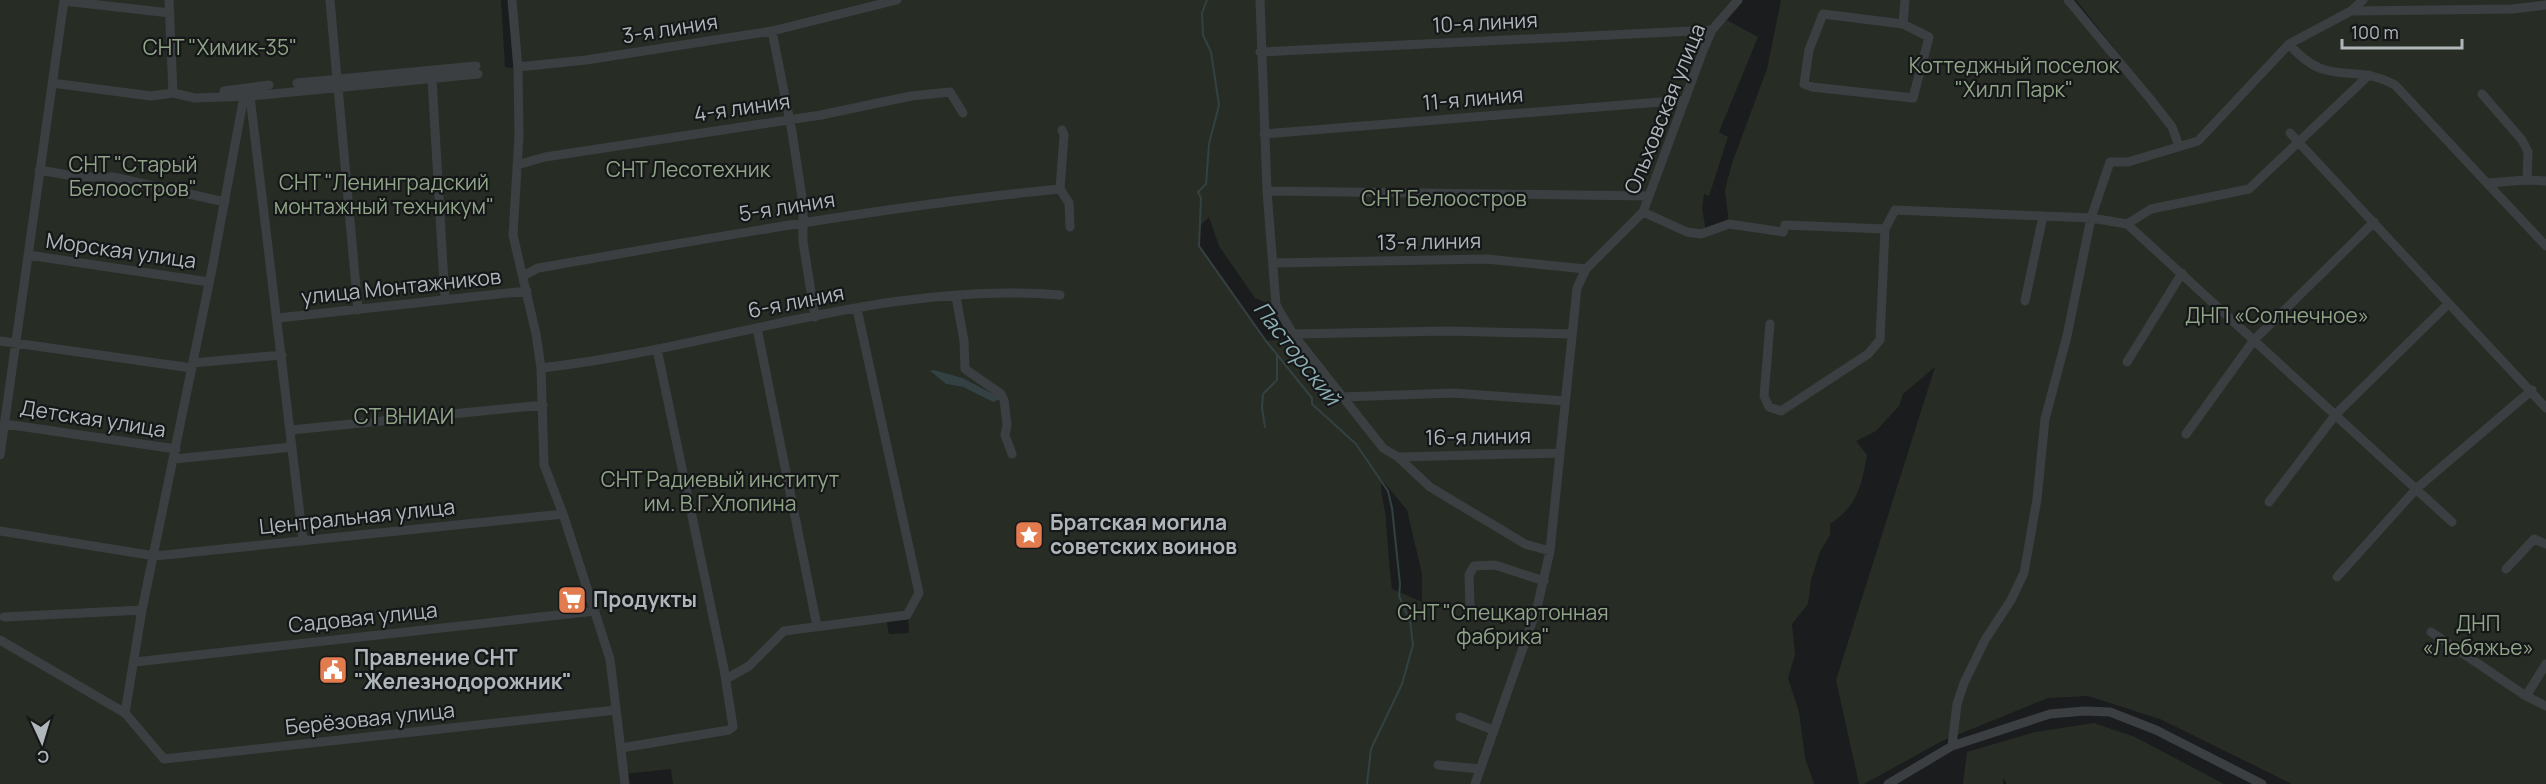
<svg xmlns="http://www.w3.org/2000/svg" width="2546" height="784" font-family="Manrope,sans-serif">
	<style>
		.green { fill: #272d25; fill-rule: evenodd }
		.water { fill: #344142 }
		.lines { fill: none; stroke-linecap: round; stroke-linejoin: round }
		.stream { stroke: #344142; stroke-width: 2 }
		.street { stroke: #3c3f42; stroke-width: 9 }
		.labels { text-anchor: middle; stroke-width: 4.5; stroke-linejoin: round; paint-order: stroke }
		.street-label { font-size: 21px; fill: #afb7bb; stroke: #161718 }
		.park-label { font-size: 21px; fill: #90a488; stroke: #161718 }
		.poi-label { font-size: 21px; font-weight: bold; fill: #afb7bb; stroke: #161718; text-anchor: start }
		.water-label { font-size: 22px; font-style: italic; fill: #8aaeb2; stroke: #161718 }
	</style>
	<rect width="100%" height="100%" fill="#1b1c1d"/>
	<path class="green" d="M0,0H501L505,67L517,69L512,0H1738L1723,18L1758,37L1719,132L1728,137L1709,196L1704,194L1702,208L1706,232L1729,224L1725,190L1732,163L1767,69L1781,0H2063L2163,119L2178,147L2181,145L2168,116L2076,0H2546V784H2292L2160,719L2088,696L2048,698L1942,741L1864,784H1859L1836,680L1935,367L1903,394L1899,406L1876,431L1856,441L1867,455C1861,487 1858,505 1830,524V535L1820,552L1811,580L1808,604L1792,624L1795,655L1788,678L1799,712L1805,758L1814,784H673L671,769L624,774L626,784H0ZM1209,217L1219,246L1255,298L1278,308L1295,338L1266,341L1199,246L1201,225ZM934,370L963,378L999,397V400L993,402L963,387L946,384L931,372ZM1382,480L1407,510L1422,574V602L1392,589C1389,566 1388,545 1386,522C1386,508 1379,494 1382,480ZM908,615L909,633L889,634L886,619Z
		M2094,723L2135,737L2224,784H2007L2003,778V784H1963L1967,752L2035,732Z"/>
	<path class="water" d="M934,370L963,378L999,397V400L993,402L963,387L946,384L930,371Z"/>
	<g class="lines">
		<path class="stream" d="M1207,0L1202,13L1203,35L1211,52L1219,105L1209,144L1206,184L1198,192L1201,198L1199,246L1266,341L1312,398V404L1356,444L1388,491L1392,508L1400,584L1399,596L1410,621L1413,645L1402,684L1371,749L1367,784
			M1265,427L1262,408L1263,394L1277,380V356"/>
		<path class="street" d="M169,0L173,93
			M330,0L337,79
			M512,0L518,69L519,135L513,235L536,334L541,368L544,465L563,514L610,659L625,784
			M1260,0L1267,191L1276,305L1293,334L1383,448L1398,457L1430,487L1525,544L1550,551
			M1738,0L1712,30L1704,48L1643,212L1687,232L1701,234L1729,224L1783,232L1785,225L1885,229L1895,210L2091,218L2127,224L2452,522
			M2068,0L2151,100L2172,127L2179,146
			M64,1L170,13
			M2351,11L2363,0
			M1823,14L1903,24L1929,37L1913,98L1812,87L1804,84L1809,50Z
			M1903,24L1905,0
			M772,31L792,132L803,204V242L815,317
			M2289,44L2351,11L2513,9L2546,5
			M1260,52L1712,30
			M518,67L586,60L772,31L897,0
			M432,79L445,300
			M52,83L151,96L173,93L195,98L252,96L478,74
			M297,83L476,66
			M338,87L358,310
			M224,91L269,85
			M2482,94L2522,140L2528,152L2527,180
			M250,96L303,541
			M1062,130L1064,135L1060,189L1069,203L1070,227
			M2290,133L2546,408
			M1264,134L1685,100
			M517,165L545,157L821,115L911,96L950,92L963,113
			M39,170L79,177H113L225,202
			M2488,183L2527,180L2546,181
			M1267,191L1649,196
			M2127,224L2151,209L2249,189L2369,75
			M28,255L209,282
			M1273,263L1487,259L1586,269
			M523,276L538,268C712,238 885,206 1060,189
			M956,296L964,341L965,369L1001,394L1004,400L1007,425L1005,435L1012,454
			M2025,301L2043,216
			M278,318L527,291
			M1770,324L1764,396L1769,407L1781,411L1868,354L1880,340L1885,229
			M757,328L817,626
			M1293,334L1449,331L1572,334
			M0,341L192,368
			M2127,362L2182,273
			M193,363L282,355
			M541,368C714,349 884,280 1060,295
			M1342,397L1454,393L1565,401
			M5,424L176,449
			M291,430L543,405
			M2186,434L2254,340L2374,222
			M0,455L64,0
			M1398,457L1560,453
			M174,459L292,447
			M2269,502L2336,414L2448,304
			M0,531L155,556L563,514
			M2506,569L2534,539L2546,544
			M2337,577L2417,488L2532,390
			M1470,606L1469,575L1474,566L1495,565L1544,581
			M4,617L142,610
			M2431,632L2526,696L2546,706
			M0,640L125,713L164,759L616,710
			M135,662L595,611
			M726,679L749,666L784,631L907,615L919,593L857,309
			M2526,696L2546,664
			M125,713L142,610L212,269L244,96
			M1460,717L1493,730
			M1952,746L1957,704L1964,683L1985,640L2011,600L2024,573L2037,499L2045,419L2067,336L2091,218L2110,162H2128L2198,141L2289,44C2328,90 2352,61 2395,85L2546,246
			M621,748L729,730L733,727L724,669L657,349
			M1438,765L1480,769
			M1475,784L1537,608L1550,551L1577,288L1586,269L1643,212
			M1888,784L1952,746L2050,714L2084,711L2110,712L2156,730L2262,784"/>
	</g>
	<defs>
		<g id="sight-square" transform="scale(1.5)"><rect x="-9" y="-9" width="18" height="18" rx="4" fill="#e27b4e" stroke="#161718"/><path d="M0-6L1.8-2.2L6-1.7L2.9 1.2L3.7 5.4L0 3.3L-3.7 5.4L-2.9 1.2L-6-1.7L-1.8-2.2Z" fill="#fff"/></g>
		<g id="supermarket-square" transform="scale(1.5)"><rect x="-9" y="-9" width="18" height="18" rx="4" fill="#e27b4e" stroke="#161718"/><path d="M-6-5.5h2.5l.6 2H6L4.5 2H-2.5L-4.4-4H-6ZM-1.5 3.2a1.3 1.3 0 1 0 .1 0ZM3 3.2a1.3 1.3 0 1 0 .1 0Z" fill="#fff"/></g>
		<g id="civic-square" transform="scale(1.5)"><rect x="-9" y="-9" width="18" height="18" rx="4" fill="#e27b4e" stroke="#161718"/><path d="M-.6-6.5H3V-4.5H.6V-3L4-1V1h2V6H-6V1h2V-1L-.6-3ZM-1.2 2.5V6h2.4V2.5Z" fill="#fff"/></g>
	</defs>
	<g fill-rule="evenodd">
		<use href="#sight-square" x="1029" y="535"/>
		<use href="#supermarket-square" x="572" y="600"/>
		<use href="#civic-square" x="333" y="670"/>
	</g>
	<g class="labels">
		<g class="street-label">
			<text transform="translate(1485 23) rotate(-3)" y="7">10-я линия</text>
			<text transform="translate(670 29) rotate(-9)" y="7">3-я линия</text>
			<text transform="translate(1473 99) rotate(-5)" y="7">11-я линия</text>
			<text transform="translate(742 108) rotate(-8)" y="7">4-я линия</text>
			<text transform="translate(1665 109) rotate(-68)" y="7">Ольховская улица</text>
			<text transform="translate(787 207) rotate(-9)" y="7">5-я линия</text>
			<text transform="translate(1429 242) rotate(-1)" y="7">13-я линия</text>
			<text transform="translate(121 251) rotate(8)" y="7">Морская улица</text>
			<text transform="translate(401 287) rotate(-6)" y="7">улица Монтажников</text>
			<text transform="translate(796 302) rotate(-11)" y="7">6-я линия</text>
			<text transform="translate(93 419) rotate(9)" y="7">Детская улица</text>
			<text transform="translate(1478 437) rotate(-1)" y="7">16-я линия</text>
			<text transform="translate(357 517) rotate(-6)" y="7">Центральная улица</text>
			<text transform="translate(363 618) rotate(-6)" y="7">Садовая улица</text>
			<text transform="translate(370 719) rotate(-6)" y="7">Берёзовая улица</text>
		</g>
		<g class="park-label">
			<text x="220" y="55">СНТ "Химик-35"</text>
			<text x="2014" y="73">Коттеджный поселок<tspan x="2014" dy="24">"Хилл Парк"</tspan></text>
			<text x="133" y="172">СНТ "Старый<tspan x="133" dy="24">Белоостров"</tspan></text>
			<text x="688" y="177">СНТ Лесотехник</text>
			<text x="384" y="190">СНТ "Ленинградский<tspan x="384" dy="24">монтажный техникум"</tspan></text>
			<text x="1444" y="206">СНТ Белоостров</text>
			<text x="2277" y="323">ДНП «Солнечное»</text>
			<text x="404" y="424">СТ ВНИАИ</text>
			<text x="720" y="487">СНТ Радиевый институт<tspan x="720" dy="24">им. В.Г.Хлопина</tspan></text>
			<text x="1503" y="620">СНТ "Спецкартонная<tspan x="1503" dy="24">фабрика"</tspan></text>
			<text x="2478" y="631">ДНП<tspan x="2478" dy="24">«Лебяжье»</tspan></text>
		</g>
		<g class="poi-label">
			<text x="1050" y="530">Братская могила<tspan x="1050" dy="24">советских воинов</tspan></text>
			<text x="593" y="607">Продукты</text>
			<text x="354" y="665">Правление СНТ<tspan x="354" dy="24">"Железнодорожник"</tspan></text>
		</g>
		<g class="water-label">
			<text transform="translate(1297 353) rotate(52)" y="8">Пасторский</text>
		</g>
	</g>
	<g transform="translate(42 742) rotate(176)" stroke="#161718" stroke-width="4.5" paint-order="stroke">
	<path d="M0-4.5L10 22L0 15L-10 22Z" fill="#afb7bb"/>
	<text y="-9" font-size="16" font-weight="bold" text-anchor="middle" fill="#afb7bb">С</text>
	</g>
	<path d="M2342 39v9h120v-9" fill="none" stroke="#afb7bb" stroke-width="3"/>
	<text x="2351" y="39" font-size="18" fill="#afb7bb" stroke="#161718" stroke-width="4.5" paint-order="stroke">100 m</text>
</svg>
